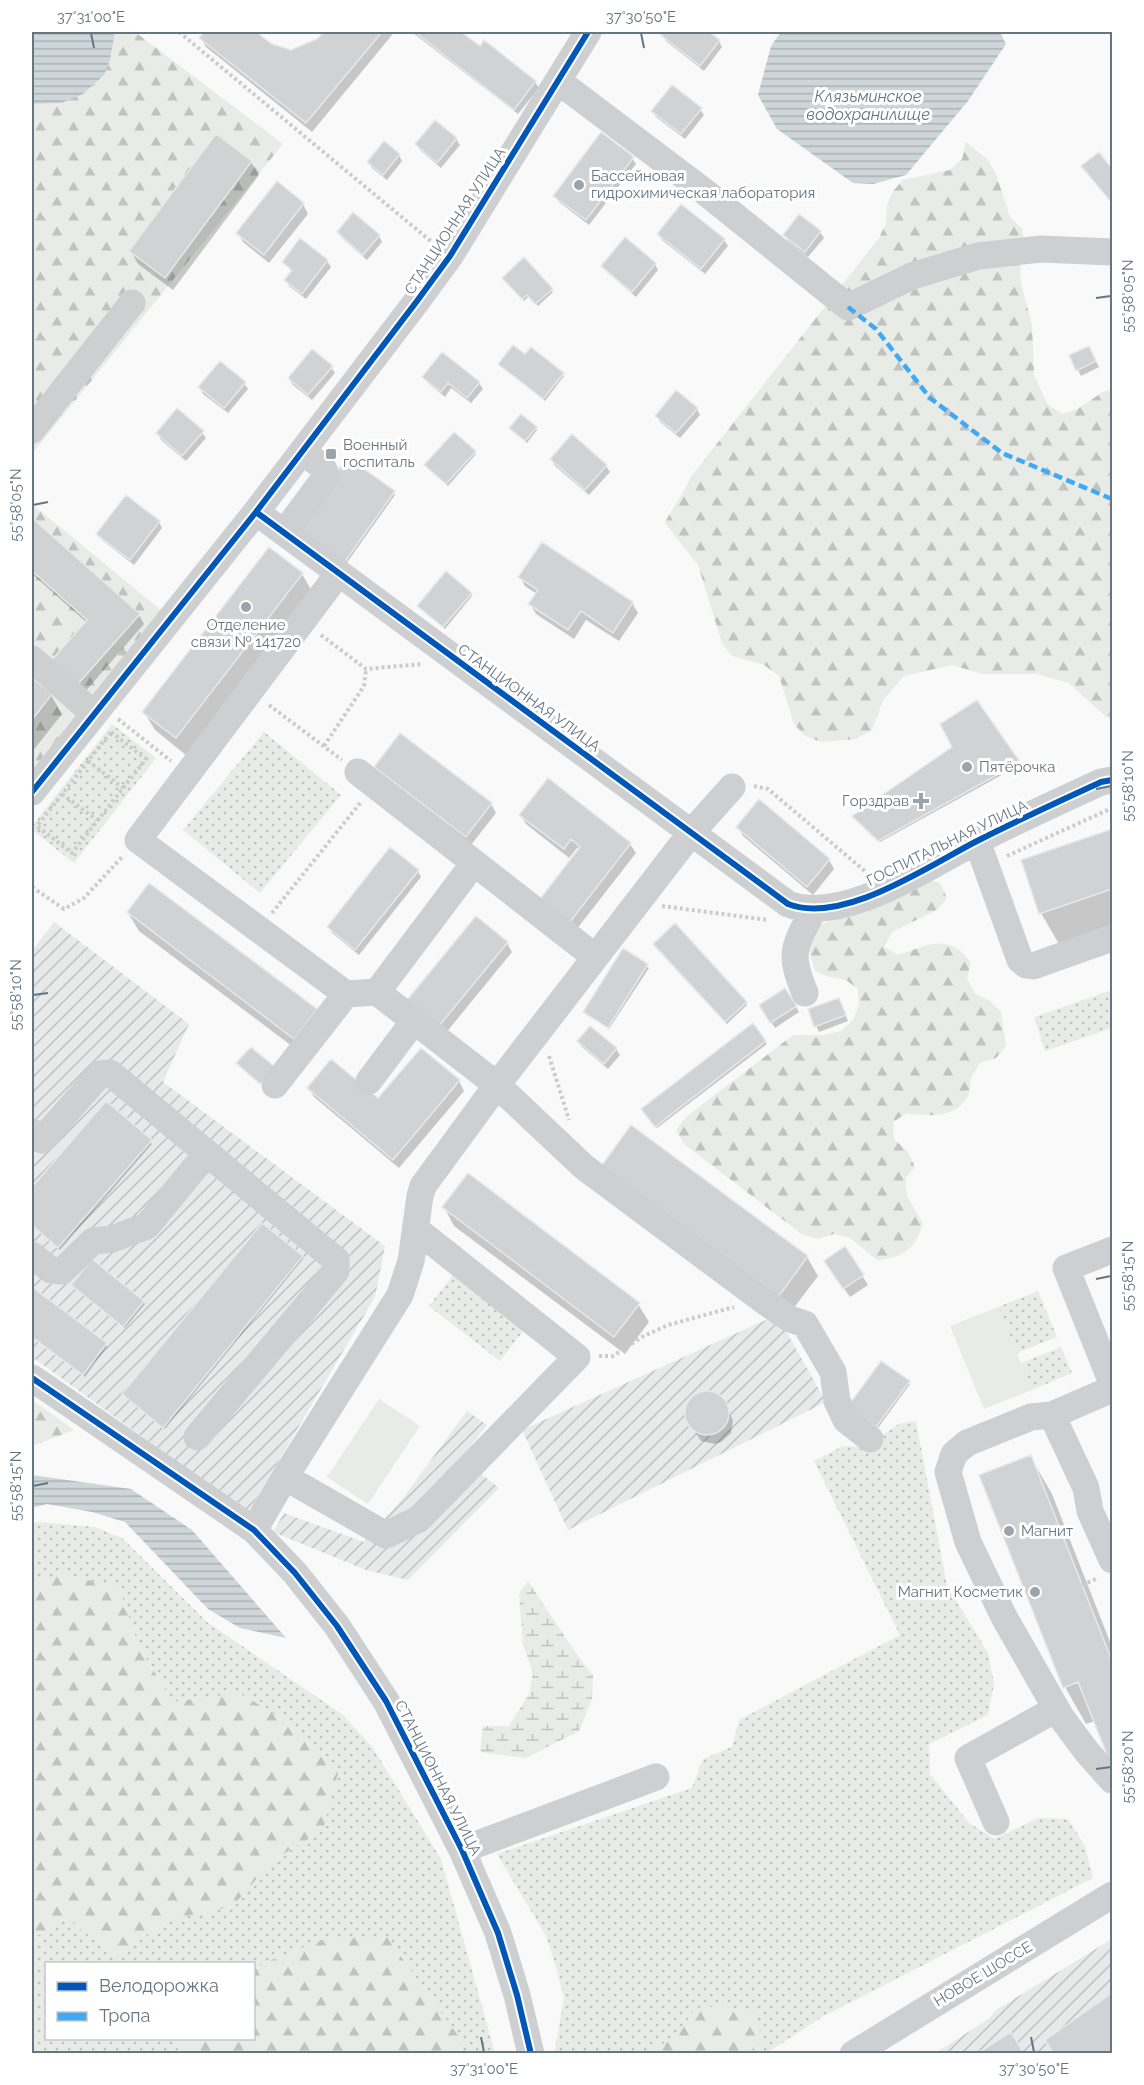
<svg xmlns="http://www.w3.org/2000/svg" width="1144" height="2085" font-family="Raleway,sans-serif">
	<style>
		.industrial { fill: url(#industrial-furrows) }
		.green { fill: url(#green-dots) }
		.forest { fill: url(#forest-firs) }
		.wetland { fill: url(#wetland-marsh) }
		.pitch { fill: #e8ebe6 }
		.water { fill: url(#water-rules) }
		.shadow { fill: #0003 }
		.building { fill: #d0d2d3; stroke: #e8e8e8; stroke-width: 1.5 }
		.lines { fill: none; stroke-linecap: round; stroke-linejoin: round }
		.path { stroke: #cbcccd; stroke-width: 4; stroke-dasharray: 3 3; stroke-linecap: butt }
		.minor { stroke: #cecfd0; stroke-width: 27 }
		.quiet { stroke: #3fa9f5; stroke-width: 4.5; stroke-dasharray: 9 4.5; stroke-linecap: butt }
		.cycleway-casing { stroke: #fff; stroke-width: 10 }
		.cycleway { stroke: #0057b8; stroke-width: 6 }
		.ticks { fill: none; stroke: #657683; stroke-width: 2 }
		.poi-dot { fill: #99a4ac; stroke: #fff; stroke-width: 2 }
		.labels { text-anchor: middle; stroke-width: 6; stroke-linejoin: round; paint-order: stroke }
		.poi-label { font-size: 15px; fill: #657683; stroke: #fff; text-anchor: start }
		.street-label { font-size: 15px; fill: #657683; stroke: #fff }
		.water-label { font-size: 16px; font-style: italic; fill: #60757c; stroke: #fff }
		.neatline { fill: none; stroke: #657683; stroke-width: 2 }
		.ticks-label { font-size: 15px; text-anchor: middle; fill: #657683 }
	</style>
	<defs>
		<pattern id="industrial-furrows" width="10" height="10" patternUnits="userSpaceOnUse" patternTransform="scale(1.5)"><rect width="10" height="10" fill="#e8e9e9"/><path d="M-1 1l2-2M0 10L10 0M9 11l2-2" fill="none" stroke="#c0c1c2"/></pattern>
		<pattern id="green-dots" width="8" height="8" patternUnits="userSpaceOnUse" patternTransform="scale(1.5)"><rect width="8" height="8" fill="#e8ebe6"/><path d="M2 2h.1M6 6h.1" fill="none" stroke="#c0c3c0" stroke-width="1.8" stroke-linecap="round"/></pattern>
		<pattern id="forest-firs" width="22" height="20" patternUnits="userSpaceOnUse" patternTransform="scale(1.5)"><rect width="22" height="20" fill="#e8ebe6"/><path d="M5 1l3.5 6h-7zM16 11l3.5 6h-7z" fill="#c0c3c0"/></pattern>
		<pattern id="wetland-marsh" width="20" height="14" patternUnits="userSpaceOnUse" patternTransform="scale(1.5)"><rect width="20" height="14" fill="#e8ebe6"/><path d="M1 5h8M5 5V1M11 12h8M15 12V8" fill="none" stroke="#c0c3c0"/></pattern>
		<pattern id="water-rules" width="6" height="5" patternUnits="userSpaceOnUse" patternTransform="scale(1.5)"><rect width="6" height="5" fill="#ced6d9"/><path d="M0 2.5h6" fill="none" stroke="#abb2b5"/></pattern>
	</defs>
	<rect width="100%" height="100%" fill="#f9f9f9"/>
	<path class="industrial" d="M54,922L189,1024L163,1082L385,1246L375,1297L248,1513L32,1357V951Z
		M777,1315L826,1402L568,1530L522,1430Z
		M467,1411L487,1425L461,1458L499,1488L408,1580L366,1570L273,1532L284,1513L364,1542L403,1498Z
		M1112,1939V2053L934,2054L990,2018L996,2010Z"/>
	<path class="green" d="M112,724L156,758L74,863L32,830V826Z
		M264,732L341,795L260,893L183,830Z
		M1112,990V1028L1045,1051L1034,1017Z
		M456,1271L527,1326L500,1361L429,1306Z
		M1038,1291L1057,1337L1017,1353L998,1307Z
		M1061,1347L1072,1373L1032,1390L1021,1363Z
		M916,1421L947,1586L988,1653L994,1684L988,1715L929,1744L930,1774L969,1823L995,1839L1038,1818L1068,1819L1085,1846L1093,1878L822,2017L767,2053L554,2054L564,1998L556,1967L546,1936L497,1854L692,1788L703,1759L732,1747L739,1720L900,1635L814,1461L843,1446L864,1447L899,1424Z
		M37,1522L95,1527L122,1538L207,1622L343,1715L373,1748L441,1859L495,2053H461L459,2037L323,1940L266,1962L254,1969V1964H46V2038L171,2039L181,2053H32V1939L66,1918L116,1955L171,1919L232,1907L272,1861L323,1830L239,1694L173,1702L139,1647L119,1588L32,1585V1523Z"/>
	<path class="forest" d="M115,32H135L283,144L32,454V104L61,103L110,60Z
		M966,142L988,160L996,174L1010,217L1022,229L1025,245L1021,262L1020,279L1032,325L1034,375L1048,405L1063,414L1077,409L1103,392L1112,389V720L1106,717L1069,683L1036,674H983L952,665L904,676L883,700L872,730L856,739L822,742L805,736L794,724L779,676L764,665L732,656L722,643L698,565L665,523C672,507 684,495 690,478L879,238L886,223L887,205L893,191L903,180L950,170L962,159Z
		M32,504L162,611L32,773Z
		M924,878L940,883L947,898L937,910L892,932L884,947L898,955C929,945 949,932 971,963L967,978L975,994L990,1001L1001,1012L1006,1046L996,1058L980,1063C977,1068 973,1074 971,1079C970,1084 970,1089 969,1093C960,1118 929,1117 907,1113L893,1122L894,1139L908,1152L915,1167L905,1179L907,1196L923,1224C914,1250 904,1257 877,1260L850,1238L834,1234L818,1239L803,1235L684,1144L676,1130L686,1117L793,1035H824L841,1031L853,1020L859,1005L858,989L846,980L829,977L815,971L809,951L812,936L822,924L884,903Z
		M32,1400L74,1430L32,1446Z
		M61,1573L119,1588L139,1647L173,1702L239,1693L294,1725L339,1769L323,1830L272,1861L232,1907L171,1919L116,1955L66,1918L32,1939V1585Z
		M386,1936L459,2037L461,2053H181L171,2039L254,2038V1969L266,1962L323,1940Z
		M725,2006L756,2012L762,2042L747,2053H647L675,2037L696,2008Z"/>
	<path class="wetland" d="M528,1581L569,1643L593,1676L592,1699L579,1731L526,1758L480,1752L483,1726H509L529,1694L533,1673L523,1644L519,1594Z"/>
	<path class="pitch" d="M998,1307L1032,1390L984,1409L950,1326Z
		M379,1399L420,1426L368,1504L327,1477Z"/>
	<path class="water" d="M32,32H115L110,60L104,75L83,94L61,103L32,104Z
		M781,32H1000L1006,44L968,101L906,175L873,184L853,183L777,129L758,95L771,46Z
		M32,1475L131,1489L192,1530L286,1638L240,1628L208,1609L125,1522L92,1512L47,1504L32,1508Z"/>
	<path class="shadow" d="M206,32H253L271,45L291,52L318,41L326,32H390L392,35L312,132L206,47L201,38Z
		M412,32H458L480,48L484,43L535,82L539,88L518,114Z
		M666,32H707L719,41L722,47L704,71L666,41L663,35Z
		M700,109L704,115L685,139L656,117L653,111Z
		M216,136L251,162L259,175L173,290L138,264L131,251Z
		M456,139L460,145L441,168L420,150L417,144Z
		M384,143L399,155L402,161L387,180L372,168L369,162Z
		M632,158L636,164L589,225L559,202L555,196Z
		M277,184L303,204L308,214L269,263L243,242L238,233Z
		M800,216L820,232L824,238L808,257L788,241L785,235Z
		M338,232L379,236L382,242L367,260L342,238Z
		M658,234L724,240L728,246L705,274L662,240Z
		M327,261L331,267L306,299L289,286L286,280L292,272L283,262Z
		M655,264L658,270L636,297L607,272L603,266Z
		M505,280L551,290L553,292L538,306L529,296L524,301Z
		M1092,354L1099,367L1081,376L1078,370Z
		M526,357L562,374L564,376L545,401L500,364Z
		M331,367L335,373L312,400L293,385L289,379Z
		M424,377L479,383L483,389L471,403L451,388L445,397L428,383Z
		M244,383L248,389L228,413L203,394L200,388Z
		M697,409L700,415L680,438L660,422L657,416Z
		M536,428L537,430L527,443L513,431Z
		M202,432L206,438L186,461L161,440L158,434Z
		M474,452L476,454L448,486L428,467Z
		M552,460L606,466L610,472L589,495L555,466Z
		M393,492L395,495L346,564L298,529Z
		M32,520L139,615L144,624L84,693L59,671L87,623L32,574Z
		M159,522L162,528L134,565L102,540L98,534Z
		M302,574L313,593L187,756L155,730L144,712Z
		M520,577L632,603L638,613L619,641L586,620L574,639L536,614L530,604L537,594L525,586Z
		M471,594L472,596L445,629L419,607Z
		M32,679L51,695L62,714L32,752Z
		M977,702L1020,765L880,842L856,818L954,748Z
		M376,767L491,804L496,813L471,845L381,776Z
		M521,815L630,844L636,853L576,930L547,908L580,850L577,848L569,858L526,824Z
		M738,827L829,860L834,869L813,895L743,836Z
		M1112,830V933L1063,951L1041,913L1023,861Z
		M418,871L421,877L359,955L332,933L329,927Z
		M128,913L316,1010L327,1029L305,1056L139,931Z
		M507,943L512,952L445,1034L415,1010Z
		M656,946L746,1003L747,1005L727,1024Z
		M624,950L649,968L609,1029L584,1012Z
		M785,990L799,1012L775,1028L761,1006Z
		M839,1000L848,1021L819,1032L816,1026Z
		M752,1026L767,1044L657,1128L644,1112Z
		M590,1028L616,1049L620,1055L608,1069L582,1047L578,1041Z
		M459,1081L464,1091L399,1168L314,1097L309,1088L378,1100Z
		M107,1103L152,1144L60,1250L32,1225V1190Z
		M631,1127L807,1257L818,1276L790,1313Z
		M444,1207L638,1304L649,1322L625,1354L454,1226Z
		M845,1248L868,1285L850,1297L831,1270Z
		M302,1257L303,1259L165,1429L125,1397L123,1394Z
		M74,1287L143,1302L145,1304L125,1328Z
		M32,1289L106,1345L107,1347L85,1377L32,1337Z
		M908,1382L910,1384L878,1428L851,1409Z
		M709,1392L721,1398L733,1420L731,1433L721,1442L715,1444L701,1441L687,1420V1406L696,1395Z
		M1030,1456L1052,1494L1112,1647V1765L1095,1721L1086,1724L1065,1687Z
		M1112,1995V2054H1054L1047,2040Z"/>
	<path class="building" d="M204,32H256L272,44L291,50L317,39L324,32H382L306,123L199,38Z
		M415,32H461L480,46L484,40L536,81L514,110Z
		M664,32H709L720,40L700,66L661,35Z
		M672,85L702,108L681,134L651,111Z
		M435,120L457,138L437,163L415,144Z
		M601,132L634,157L586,220L553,196Z
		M216,134L252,161L165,278L129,251Z
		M384,141L400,154L383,175L367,162Z
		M1099,152L1112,169V200L1111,202L1081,166Z
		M277,181L304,203L264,255L236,233Z
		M681,204L725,239L701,269L657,234Z
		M353,212L380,235L363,255L337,232Z
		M799,214L821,231L805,252L783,235Z
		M625,237L656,263L632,292L601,266Z
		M300,238L328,260L302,294L284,280L292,270L282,262Z
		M524,257L553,289L535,304L527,295L522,299L502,278Z
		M513,345L525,354L531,347L564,373L543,399L498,364Z
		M1089,346L1096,361L1076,371L1069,355Z
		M312,349L333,366L308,395L288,378Z
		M442,352L480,382L467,398L448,383L441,392L422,377Z
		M220,361L246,382L224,408L198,387Z
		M676,390L698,408L676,433L655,416Z
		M177,408L204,431L182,456L156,433Z
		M521,414L537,427L525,441L509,428Z
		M454,432L476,451L446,484L424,465Z
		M572,434L607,465L585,490L550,459Z
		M347,457L395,491L344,563L296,529Z
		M126,495L160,521L130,560L96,534Z
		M32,518L140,614L78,684L51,661L87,620L32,571Z
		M542,542L633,602L613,633L581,611L568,630L528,604L538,590L518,577Z
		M269,547L303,573L176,738L142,712Z
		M446,571L472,593L443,627L417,606Z
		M32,678L52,694L32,720Z
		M977,700L1020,762L878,841L852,816L952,747L940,724Z
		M400,733L492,803L466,837L374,767Z
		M548,778L631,843L570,922L540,899L580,847L571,839L564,849L519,815Z
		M759,799L830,859L807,887L736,827Z
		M1112,829V889L1039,914L1021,860Z
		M390,847L419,870L355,950L327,927Z
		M149,883L317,1009L294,1039L127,912Z
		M476,916L508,942L439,1026L407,1000Z
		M675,923L747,1002L725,1022L653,944Z
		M623,948L648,964L608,1028L583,1012Z
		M785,988L797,1006L770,1023L759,1005Z
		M839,998L846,1015L814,1027L808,1009Z
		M753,1023L766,1041L655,1127L641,1109Z
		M590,1026L617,1048L604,1064L577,1041Z
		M251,1047L275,1067L260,1084L236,1063Z
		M421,1048L460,1080L393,1160L307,1088L331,1059L378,1098Z
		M106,1101L152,1140L58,1248L32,1225V1187Z
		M631,1125L808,1256L779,1296L602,1165Z
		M468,1173L640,1303L614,1337L442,1207Z
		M262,1223L303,1256L163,1428L122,1394Z
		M845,1246L864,1275L843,1289L824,1261Z
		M92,1259L144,1301L123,1327L71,1285Z
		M32,1287L107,1343L83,1375L32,1337Z
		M881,1361L910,1381L876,1427L848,1406Z
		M685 1413a22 22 0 1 1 44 0a22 22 0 1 1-44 0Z
		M1031,1455L1112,1661V1767L1078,1682L1063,1688L979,1475Z
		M1112,1993V2054H1054L1045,2040Z
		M1011,2032L1024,2054H976Z"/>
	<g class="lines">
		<path class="path" d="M179,32L433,243
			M321,635L366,669L422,664
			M269,705L342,760
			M118,719L171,761
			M111,732L146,759L72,853L37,826Z
			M324,746L364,686L366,669
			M88,761L123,788
			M754,786L768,789L866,872
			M62,794L97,820
			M1007,856L1112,808
			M32,887L64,909L84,898L123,856
			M662,906L768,920
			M272,913L361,802
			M549,1056L569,1120
			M599,1356H613L642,1337L668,1325L734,1307
			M1082,1585L1098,1578"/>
		<path class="minor" d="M558,81L705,192L848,307L912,276L978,256L1041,249L1112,252
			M32,430L132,303
			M256,512L788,904C843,925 928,866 977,841C1018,820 1060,801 1101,782L1112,780
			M284,533L324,479L325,472L322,466L302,452
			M338,574L138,840L346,994L377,992L474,863
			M32,659L94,714
			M358,772L595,957
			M32,792L256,512L417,301L450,256L588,32
			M977,841L1020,960L1026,965L1033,966L1112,938
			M377,992L497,1085L584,1167L764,1301L790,1319L805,1324L833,1372L837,1401L846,1420L870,1439
			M805,993C788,952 794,947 814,909
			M369,1081L414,1021
			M275,1085L346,994
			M32,1132L42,1140L100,1074L110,1073L336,1260V1271L197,1437
			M1112,1250L1066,1268L1112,1383
			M32,1255L51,1270L62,1271L93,1241L112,1239L147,1226L207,1153
			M32,1378L254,1530L295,1573L337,1626L386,1701L462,1850L498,1933L517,1995L531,2054
			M1112,1389L1052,1415L1031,1417L967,1443L954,1454L948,1472L968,1542L1004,1617L1061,1717L1087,1752L1112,1780
			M1052,1415L1086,1488L1090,1511L1112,1560
			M285,1477L386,1535L419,1519L577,1357L417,1230
			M254,1530L285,1477L400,1295L411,1261L420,1196L423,1186L497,1085L691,833L732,787
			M996,1822L968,1758L1056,1709
			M462,1850L656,1777
			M853,2054L1112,1895"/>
		<path class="quiet" d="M848,307L876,329L930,398L1002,453L1112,499"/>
		<g class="cycleway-casing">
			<path id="cycleway" d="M256,512L788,904C843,925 928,866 977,841C1018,820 1060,801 1101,782L1112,780
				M32,792L256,512L417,301L450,256L588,32
				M32,1378L254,1530L295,1573L337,1626L386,1701L462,1850L498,1933L517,1995L531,2054"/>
		</g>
		<use href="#cycleway" class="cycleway"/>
	</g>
	<path class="ticks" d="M91,33L94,48M641,33L644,48M1096,298L1111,296M33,505L48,502M1096,789L1111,786M33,995L48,993M1096,1279L1111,1276M33,1486L48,1483M1096,1769L1111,1767M481,2037L484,2052M1031,2037L1034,2052"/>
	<g class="poi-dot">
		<circle cx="579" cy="185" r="6"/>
		<rect x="325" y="448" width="12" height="12" rx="3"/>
		<circle cx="246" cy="607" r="6"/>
		<circle cx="967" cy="767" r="6"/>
		<path d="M918 792h6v6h6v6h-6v6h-6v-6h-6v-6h6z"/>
		<circle cx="1009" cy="1531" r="6"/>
		<circle cx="1035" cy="1592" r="6"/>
	</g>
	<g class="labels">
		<g class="poi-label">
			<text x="591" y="181">Бассейновая<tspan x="591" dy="17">гидрохимическая лаборатория</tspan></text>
			<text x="343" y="450">Военный<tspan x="343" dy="17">госпиталь</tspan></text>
			<text x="246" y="630" text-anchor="middle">Отделение<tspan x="246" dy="17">связи № 141720</tspan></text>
			<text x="979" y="772">Пятёрочка</text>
			<text x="909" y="806" text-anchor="end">Горздрав</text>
			<text x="1021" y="1536">Магнит</text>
			<text x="1023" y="1597" text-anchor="end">Магнит Косметик</text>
		</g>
		<g class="street-label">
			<text transform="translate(455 221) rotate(-57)" y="5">СТАНЦИОННАЯ УЛИЦА</text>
			<text transform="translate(529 698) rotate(36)" y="5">СТАНЦИОННАЯ УЛИЦА</text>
			<text transform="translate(947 843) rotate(-26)" y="5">ГОСПИТАЛЬНАЯ УЛИЦА</text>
			<text transform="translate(438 1778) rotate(63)" y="5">СТАНЦИОННАЯ УЛИЦА</text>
			<text transform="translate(983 1974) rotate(-31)" y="5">НОВОЕ ШОССЕ</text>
		</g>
		<g class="water-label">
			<text x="868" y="102">Клязьминское<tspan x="868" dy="18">водохранилище</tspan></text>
		</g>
	</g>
	<rect width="1144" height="2085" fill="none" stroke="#ffffff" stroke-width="66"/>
	<rect x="45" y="1962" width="210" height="78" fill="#ffffff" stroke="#c1c8cd" stroke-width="1.5"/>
	<rect x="57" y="1982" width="30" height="9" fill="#0057b8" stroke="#c1c8cd" stroke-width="1.5"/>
	<text x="99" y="1992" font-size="18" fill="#657683">Велодорожка</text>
	<rect x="57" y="2012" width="30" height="9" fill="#3fa9f5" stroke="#c1c8cd" stroke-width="1.5"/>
	<text x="99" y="2022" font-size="18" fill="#657683">Тропа</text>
	<rect x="33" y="33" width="1078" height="2019" class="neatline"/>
	<g class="ticks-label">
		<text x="91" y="22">37°31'00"E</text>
		<text x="641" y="22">37°30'50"E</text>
		<text transform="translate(1128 296) rotate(-90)" y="5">55°58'05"N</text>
		<text transform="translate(16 505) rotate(-90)" y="5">55°58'05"N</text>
		<text transform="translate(1128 786) rotate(-90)" y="5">55°58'10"N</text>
		<text transform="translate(16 995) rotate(-90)" y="5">55°58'10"N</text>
		<text transform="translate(1128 1276) rotate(-90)" y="5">55°58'15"N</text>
		<text transform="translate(16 1486) rotate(-90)" y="5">55°58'15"N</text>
		<text transform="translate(1128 1767) rotate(-90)" y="5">55°58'20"N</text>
		<text x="484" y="2074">37°31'00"E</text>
		<text x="1034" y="2074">37°30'50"E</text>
	</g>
</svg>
